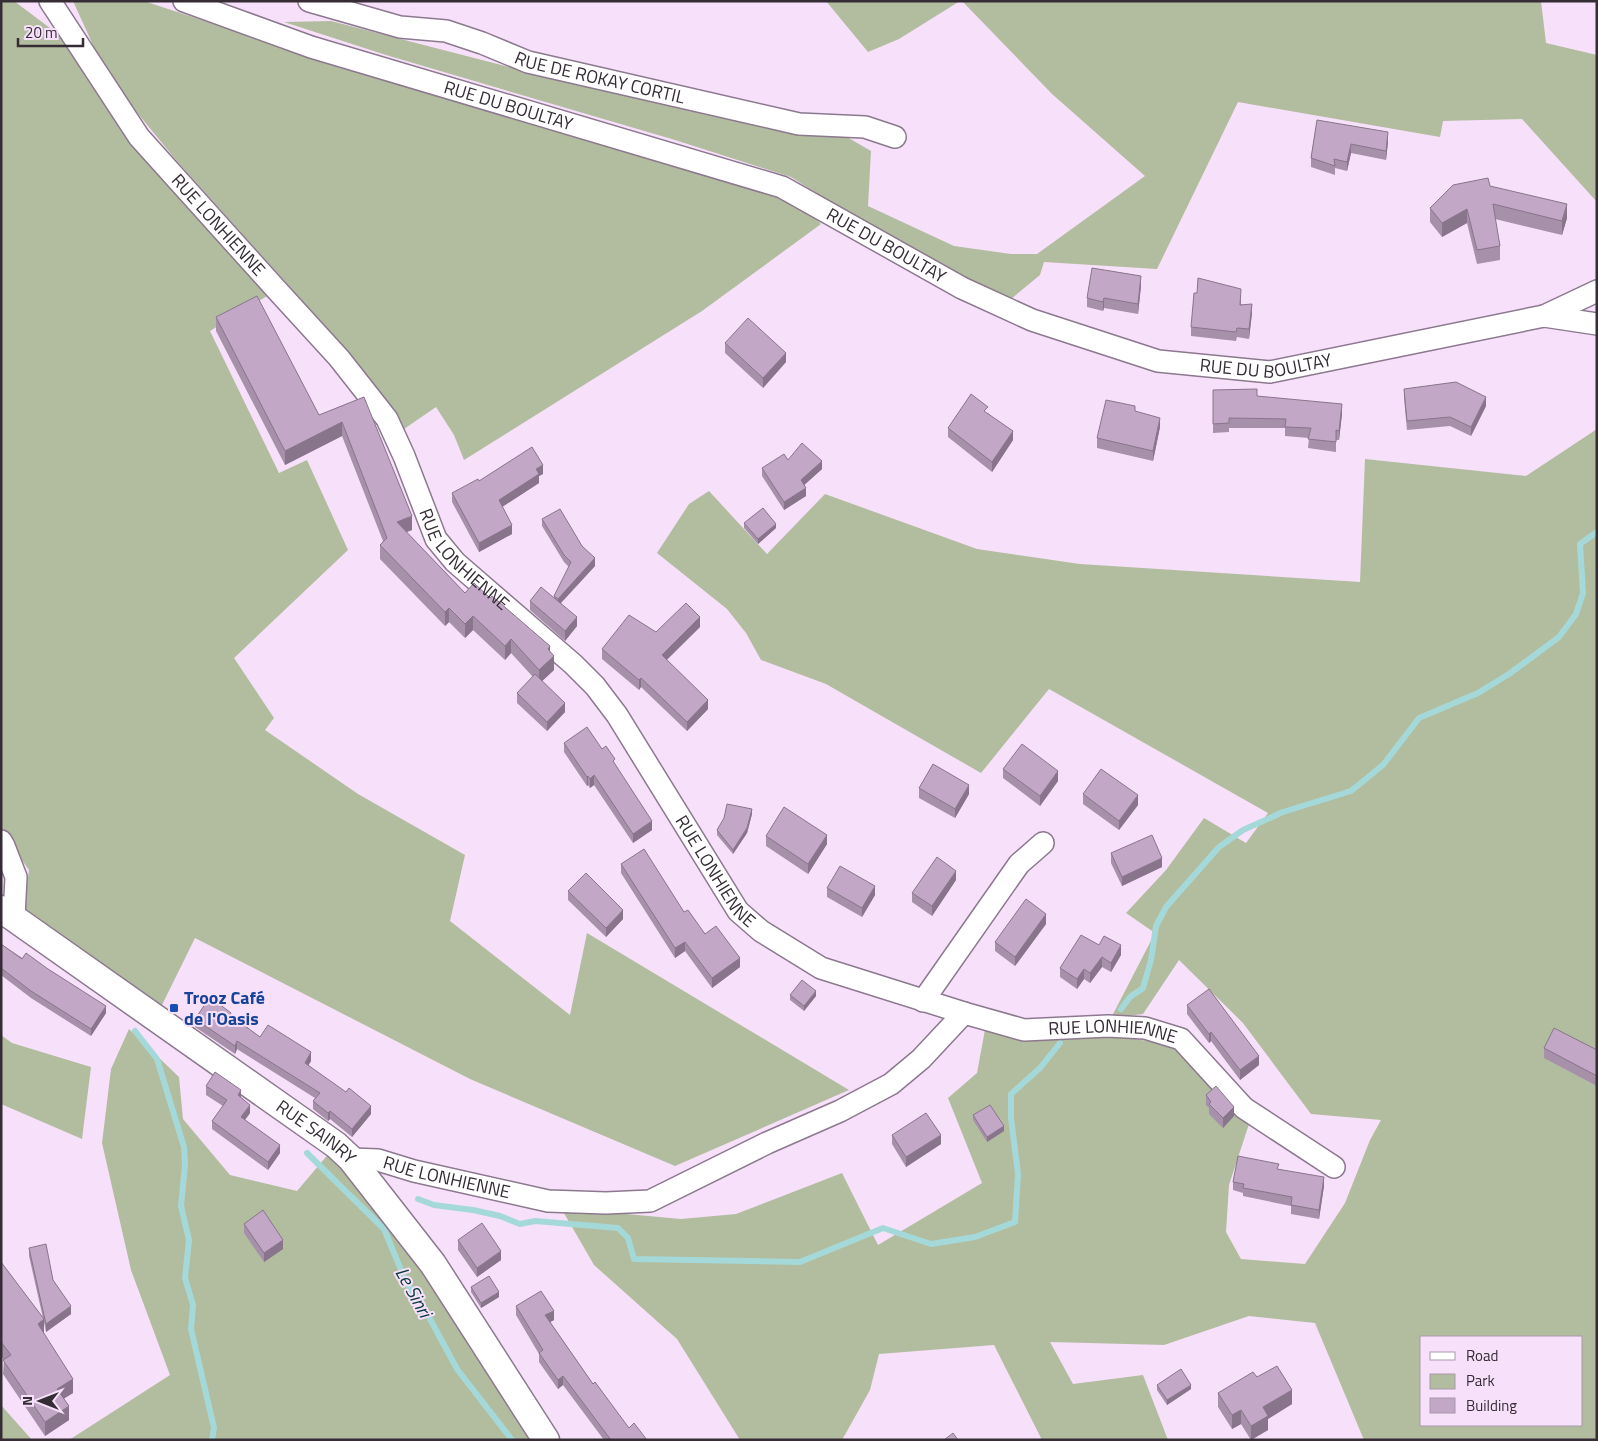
<svg xmlns="http://www.w3.org/2000/svg" width="1598" height="1441" font-family="'Titillium Web',sans-serif">
	<style>
		.green { fill: #b2bc9f; fill-rule: evenodd }
		.lines { fill: none; stroke-linecap: round; stroke-linejoin: round }
		.stream { stroke: #a5d9d9; stroke-width: 6 }
		.minor-casing { stroke: #8c788f; stroke-width: 24 }
		.tertiary-casing { stroke: #8c788f; stroke-width: 29 }
		.minor { stroke: #fff; stroke-width: 21 }
		.tertiary { stroke: #fff; stroke-width: 26 }
		.wall { fill: #a790aa }
		.shaded-wall { fill: #88758b }
		.building { fill: #c2a7c6; stroke: #88758b }
		.transit-dot { fill: #1a4fb4; stroke: #f7e1fa; stroke-width: 2 }
		.labels { text-anchor: middle; stroke-width: 4; stroke-linejoin: round; paint-order: stroke }
		.street-label { font-size: 18px; fill: #352c36; stroke: #f7e1fa }
		.transit-label { font-size: 18px; font-weight: bold; fill: #164399; stroke: #f7e1fa; text-anchor: start }
		.water-label { font-size: 19px; font-style: italic; fill: #053839; stroke: #f7e1fa }
	</style>
	<rect width="100%" height="100%" fill="#f7e1fa"/>
	<path class="green" d="M1,1H14L58,34L123,130L247,270L267,296L210,331L279,473L307,460L348,550L234,658L274,718L265,730L358,794L465,855L450,921L570,1015L587,933L849,1090L675,1166L470,1079L195,938L160,1009L23,913L29,870L1,831Z
		M73,1H144L368,75L600,140L797,201L821,224L702,311L464,460L454,435L436,407L404,429L350,354L176,160L107,76Z
		M826,1H960L899,39L868,52Z
		M962,1H1541L1546,43L1597,55V202L1522,119L1443,121L1440,137L1238,102L1157,269L1044,262L1040,275L1011,299L908,251L791,177L675,140L386,55L284,22L331,21L536,74L840,133L871,151L868,206L954,246L1011,254H1037L1145,176L1052,94Z
		M1597,429V1440H1364L1315,1323L1249,1316L1164,1345L1050,1342L1073,1384L1143,1375L1168,1440H1042L994,1345L879,1354L870,1390L842,1440H740L677,1339L594,1265L561,1208L681,1219L736,1214L842,1173L878,1245L982,1183L948,1098L977,1073L986,1024L1108,1034L1175,1046L1249,1124L1229,1185L1226,1232L1241,1259L1305,1264L1345,1203L1370,1140L1381,1120L1311,1114L1243,1023L1179,960L1143,1014L1111,1018L1155,933L1126,913L1166,870L1204,818L1246,843L1268,813L1049,689L981,773L826,684L761,660L746,633L727,609L657,553L689,504L709,491L767,554L825,494L977,549L1080,564L1360,582L1365,459L1526,476ZM1422,1337H1582V1425H1422Z
		M129,1029L179,1077L183,1119L230,1175L297,1191L336,1145L546,1440H69L170,1375L131,1270L102,1143L111,1069Z
		M1,1035L12,1043L91,1067L82,1139L1,1104Z
		M1,1405L32,1440H1Z"/>
	<g class="lines">
		<path class="stream" d="M1121,1009L1130,997L1143,988L1151,960L1156,926L1166,907L1219,847L1243,830L1283,812L1351,791L1383,765L1419,718L1478,693L1509,674L1559,637L1576,614L1583,593L1580,544L1597,532
			M135,1031L157,1059L184,1147L185,1165L181,1206L189,1240L185,1278L193,1305L191,1329L214,1428L212,1440
			M307,1153L384,1229L406,1282L423,1306L457,1369L512,1440
			M418,1199L434,1205L473,1210L500,1216L520,1224L535,1221L618,1228L628,1238L634,1259L800,1262L883,1228L931,1244L975,1237L1015,1222L1018,1174L1011,1118V1094L1040,1068L1060,1043"/>
		<g class="minor-casing">
			<g id="minor">
				<path id="s1" d="M50,1L139,137L275,288L339,358L387,419L404,456L436,539L455,562L573,664L595,686L617,715L738,911L761,931L821,968L964,1013L1024,1030L1108,1026L1145,1028L1181,1039L1244,1108L1334,1167"/>
				<path id="s2" d="M184,1L311,47L782,187L962,288L1032,320L1158,361L1270,372L1544,316L1597,291"/>
				<path id="s3" d="M309,1L400,27L446,31L482,43L528,62L799,124L865,127L895,137"/>
				<path d="M1544,316L1597,324"/>
				<path d="M1,841L4,846L16,877L14,917"/>
				<path d="M923,1001L1019,864L1043,843"/>
				<path id="s4" d="M351,1159L378,1160L414,1171L548,1201L606,1203L650,1201L767,1143L840,1111L891,1084L921,1059L964,1013"/>
			</g>
		</g>
		<g class="tertiary-casing">
			<g id="tertiary">
				<path id="s5" d="M1,909L336,1145L351,1159L433,1264L546,1440"/>
			</g>
		</g>
		<use href="#minor" class="minor"/>
		<use href="#tertiary" class="tertiary"/>
	</g>
	<path class="wall" d="M1317,120L1388,142L1386,160L1351,153L1347,171L1335,168V175L1311,167V158Z
		M1490,186L1567,218L1562,235L1495,219L1500,246V260L1477,264L1467,223L1442,237L1430,222V208Z
		M1141,286L1138,314L1104,308L1103,311L1087,307V298Z
		M1241,298V304L1252,313L1249,339L1237,337L1236,341L1191,336V327Z
		M216,317L319,415L364,397L412,530L406,532L465,593L490,598L550,651L554,670L542,681L565,712L547,731L517,703V693L533,677L511,653L505,660L473,630L465,638L449,622L445,626L380,559V545L383,541L342,436L285,465L216,331Z
		M725,343L786,362L763,388L725,353Z
		M1404,389L1486,406L1471,436L1450,426L1407,430L1404,398Z
		M1213,390L1257,396L1342,414L1339,440H1336V452L1308,448L1309,438L1285,436V428H1229V432L1213,433Z
		M1135,411L1160,427L1153,461L1097,448V438Z
		M988,413L1013,440L992,472L948,437V428Z
		M788,460L822,469L804,485L806,496L784,510L762,476V468Z
		M543,474L539,476V483L502,507L512,534L479,552L452,502V493L479,481Z
		M542,519L582,546L595,566L561,603L577,626L565,641L530,610V601L554,598V596L569,567L564,562L542,526Z
		M744,523L776,528L758,544L744,528Z
		M700,627L667,660L708,709L687,731L641,687L639,690L602,659V649L656,632Z
		M564,743L602,749L615,765L652,830L633,843L594,785L590,788L588,785L587,786L564,752Z
		M1003,769L1058,781L1040,806L1003,778Z
		M919,788L969,794L955,818L919,798Z
		M1083,794L1138,805L1119,830L1083,804Z
		M752,814L747,833L733,854L717,835V830Z
		M766,836L827,844L808,874L766,846Z
		M1111,853L1162,867L1122,886L1111,863Z
		M621,864L684,912L705,934L740,967L712,988L685,951L675,958L621,873Z
		M956,880L932,916L912,902V893Z
		M827,888L875,895L862,917L827,897Z
		M568,891L623,919L606,937L568,900Z
		M1046,924L1015,966L995,951V942Z
		M1,944L106,1013L91,1036L31,998L1,975Z
		M1099,945L1121,955L1111,972L1102,967L1090,983L1084,979L1077,989L1060,977V968Z
		M790,995L816,996L804,1011L790,1000Z
		M1187,1005L1259,1065L1240,1080L1211,1041L1209,1043L1187,1014Z
		M231,1016L260,1037L311,1061L308,1065L371,1114L352,1137L330,1119L328,1121L313,1109V1101L315,1098L237,1049L235,1054L195,1027V1019Z
		M1544,1048L1597,1050V1086L1544,1058Z
		M206,1086L241,1098L250,1113L245,1120L280,1153L268,1170L212,1129V1121L223,1106L206,1095Z
		M1206,1095L1234,1116L1223,1128L1209,1114V1108L1206,1105Z
		M973,1115L1004,1131L987,1142L973,1120Z
		M892,1135L941,1144L906,1167L892,1144Z
		M1279,1169L1324,1186L1319,1219L1291,1214V1206L1243,1196V1193L1233,1190V1182Z
		M244,1224L283,1249L264,1262L244,1233Z
		M458,1240L501,1260L477,1277L458,1250Z
		M29,1248L53,1280L71,1314L46,1332L44,1322V1334L73,1393L64,1398L69,1420L45,1436L3,1374L4,1360L1,1356V1262L43,1318L29,1256Z
		M471,1287L499,1297L481,1308L471,1292Z
		M516,1306L554,1320L550,1322L593,1384L629,1428L647,1440H604L563,1385L558,1389L539,1362V1354L516,1315Z
		M1257,1377L1292,1404L1268,1419V1430L1251,1440L1241,1424L1232,1429L1218,1407V1393Z
		M1157,1385L1191,1389L1167,1405L1157,1390Z"/>
	<path class="shaded-wall" d="M1388,132V142L1386,160V151Z
		M1351,144V153L1347,171V162Z
		M1567,204V218L1562,235V221Z
		M1467,209V223L1442,237V223Z
		M1141,276V286L1138,314V304Z
		M1104,298V308L1103,311V302Z
		M1252,304V313L1249,339V329Z
		M786,353V362L763,388V378Z
		M1486,397V406L1471,436V427Z
		M1342,404V414L1339,440V431Z
		M1160,418V427L1153,461V451Z
		M342,422V436L285,465V451Z
		M1013,431V440L992,472V462Z
		M822,461V469L801,488V480Z
		M543,465V474L539,476V483L499,509V500L536,469Z
		M806,488V496L784,510V502Z
		M412,516V530L397,536V522Z
		M776,524V528L758,544V539Z
		M512,525V534L479,552V543Z
		M595,558V566L558,606V599Z
		M449,608V622L445,626V612Z
		M473,616V630L465,638V624Z
		M577,617V626L565,641V631Z
		M700,617V627L662,664V655Z
		M511,639V653L505,660V646Z
		M550,646V660L554,656V670L539,684V670L548,649Z
		M641,678V687L639,690V680Z
		M708,700V709L687,731V722Z
		M565,703V712L547,731V722Z
		M1058,771V781L1040,806V796Z
		M594,775V785L590,788V779Z
		M588,776V785L587,786V777Z
		M969,785V794L955,818V809Z
		M1138,795V805L1119,830V821Z
		M752,809V814L747,833L733,854V850Z
		M652,821V830L633,843V834Z
		M827,835V844L808,874V864Z
		M1162,858V867L1122,886V877Z
		M956,871V880L932,916V906Z
		M875,886V895L862,917V908Z
		M623,910V919L606,937V928Z
		M1046,914V924L1015,966V957Z
		M685,942V951L675,958V948Z
		M1121,945V955L1111,972V963Z
		M1102,957V967L1090,983V973Z
		M740,958V967L712,988V978Z
		M1084,969V979L1077,989V979Z
		M816,991V996L804,1011V1006Z
		M106,1006V1013L91,1036V1029Z
		M1211,1032V1041L1209,1043V1034Z
		M237,1041V1049L235,1054V1046Z
		M311,1052V1061L305,1071V1063Z
		M1259,1056V1065L1240,1080V1070Z
		M241,1090V1098L238,1095Z
		M250,1105V1113L241,1125V1117Z
		M371,1106V1114L352,1137V1129Z
		M1234,1107V1116L1223,1128V1118Z
		M330,1111V1119L328,1121V1113Z
		M1004,1126V1131L987,1142V1137Z
		M941,1135V1144L906,1167V1157Z
		M280,1145V1153L268,1170V1162Z
		M1324,1177V1186L1319,1219V1210Z
		M283,1240V1249L264,1262V1253Z
		M501,1251V1260L477,1277V1268Z
		M499,1292V1297L481,1308V1303Z
		M71,1306V1314L46,1332V1324Z
		M554,1311V1320L545,1325V1315Z
		M44,1319V1333L38,1338V1324Z
		M563,1376V1385L558,1389V1380Z
		M73,1379V1393L57,1403V1389Z
		M1191,1385V1389L1167,1405V1400Z
		M1292,1390V1404L1268,1419V1430L1251,1440V1426L1263,1407Z
		M69,1406V1420L45,1436V1422Z
		M1241,1410V1424L1232,1429V1415Z"/>
	<path class="building" d="M1317,120L1388,132L1386,151L1351,144L1347,162L1334,159L1335,166L1311,158Z
		M1488,178L1490,186L1567,204L1562,221L1493,204L1500,246L1477,250L1467,209L1442,223L1430,208L1453,185Z
		M1092,268L1141,276L1138,304L1104,298L1103,302L1087,298Z
		M1198,278L1241,289L1240,305L1252,304L1249,329L1237,328L1236,332L1191,327L1194,293H1197Z
		M257,296L319,415L364,397L412,516L397,522L465,593L474,583L490,598L492,596L550,646L548,649L554,656L539,670L511,639L505,646L473,616L465,624L449,608L445,612L380,545L387,538L342,422L285,451L216,317Z
		M748,318L786,353L763,378L725,343Z
		M1456,382L1486,397L1471,427L1450,417L1407,421L1404,389Z
		M1257,389V396L1342,404L1339,431L1336,430V442L1308,439L1311,428L1285,427L1286,419L1229,418V423L1213,424V390Z
		M971,394L988,407L984,411L1013,431L992,462L948,428Z
		M1106,400L1135,406V411L1160,418L1153,451L1097,438Z
		M802,443L822,461L801,480L806,488L784,502L762,468L784,454L788,460Z
		M532,447L543,465L536,469L539,474L499,500L512,525L479,543L452,493L478,479L479,481Z
		M763,508L776,524L758,539L744,523Z
		M560,509L582,546L595,558L558,599L554,596L571,562L564,555L542,519Z
		M541,587L577,617L565,631L530,601Z
		M686,603L700,617L662,655L708,700L687,722L641,678L639,680L602,649L629,615L656,632Z
		M535,674L565,703L547,722L517,693Z
		M587,727L602,749L606,746L615,759L613,761L652,821L633,834L594,775L590,779L588,776L587,777L564,743Z
		M1022,744L1058,771L1040,796L1003,769Z
		M933,764L969,785L955,809L919,788Z
		M1101,769L1138,795L1119,821L1083,794Z
		M727,804L752,809L747,828L733,850L717,830L724,818Z
		M784,807L827,835L808,864L766,836Z
		M1152,835L1162,858L1122,877L1111,853Z
		M644,849L684,912L688,910L705,934L716,926L740,958L712,978L685,942L675,948L621,864Z
		M937,857L956,871L932,906L912,893Z
		M840,866L875,886L862,908L827,888Z
		M586,873L623,910L606,928L568,891Z
		M1026,899L1046,914L1015,957L995,942Z
		M1081,935L1099,945L1104,936L1121,945L1111,963L1102,957L1090,973L1084,969L1077,979L1060,968Z
		M1,944L22,959L26,953L48,969L106,1006L91,1029L31,991L1,968Z
		M802,980L816,991L804,1006L790,995Z
		M1209,989L1259,1056L1240,1070L1211,1032L1209,1034L1187,1005Z
		M210,997L231,1013L230,1015L260,1037L268,1025L311,1052L305,1063L346,1092L349,1088L371,1106L352,1129L330,1111L328,1113L313,1101L320,1093L237,1041L235,1046L195,1019Z
		M1554,1028L1597,1050V1076L1544,1048Z
		M215,1072L241,1090L238,1095L250,1105L241,1117L280,1145L268,1162L212,1121L227,1100L206,1086Z
		M1216,1086L1234,1107L1223,1118L1209,1104L1211,1102L1206,1095Z
		M990,1105L1004,1126L987,1137L973,1115Z
		M926,1113L941,1135L906,1157L892,1135Z
		M1238,1156L1279,1164L1277,1169L1324,1177L1319,1210L1291,1205L1292,1197L1243,1188L1244,1184L1233,1182Z
		M263,1210L283,1240L264,1253L244,1224Z
		M482,1223L501,1251L477,1268L458,1240Z
		M46,1244L53,1280L71,1306L46,1324L29,1248Z
		M1,1262L44,1319L38,1324L73,1379L57,1389L69,1406L45,1422L3,1360L11,1355L1,1342Z
		M489,1276L499,1292L481,1303L471,1287Z
		M541,1291L554,1311L545,1315L593,1384L595,1382L629,1428L634,1423L647,1440H611L563,1376L558,1380L539,1353L543,1350L516,1306Z
		M1277,1366L1292,1390L1263,1407L1268,1416L1251,1426L1241,1410L1232,1415L1218,1393L1253,1372L1257,1377Z
		M1181,1369L1191,1385L1167,1400L1157,1385Z
		M953,1433L958,1440H944Z"/>
	<rect class="transit-dot" x="169" y="1003" width="10" height="10" rx="2.5"/>
	<g class="labels">
		<g class="street-label">
			<text dy="6" stroke="none"><textPath href="#s3" startOffset="302">RUE DE ROKAY CORTIL</textPath></text>
			<text dy="6" stroke="none"><textPath href="#s2" startOffset="341">RUE DU BOULTAY</textPath></text>
			<text dy="6" stroke="none"><textPath href="#s1" startOffset="281">RUE LONHIENNE</textPath></text>
			<text dy="6" stroke="none"><textPath href="#s2" startOffset="746">RUE DU BOULTAY</textPath></text>
			<text dy="6" stroke="none"><textPath href="#s2" startOffset="1151">RUE DU BOULTAY</textPath></text>
			<text dy="6" stroke="none"><textPath href="#s1" startOffset="701">RUE LONHIENNE</textPath></text>
			<text dy="6" stroke="none"><textPath href="#s1" startOffset="1106">RUE LONHIENNE</textPath></text>
			<text dy="6" stroke="none"><textPath href="#s1" startOffset="1554">RUE LONHIENNE</textPath></text>
			<text dy="6" stroke="none"><textPath href="#s5" startOffset="386">RUE SAINRY</textPath></text>
			<text dy="6" stroke="none"><textPath href="#s4" startOffset="98">RUE LONHIENNE</textPath></text>
		</g>
		<g class="transit-label">
			<text x="184" y="1004">Trooz Café<tspan x="184" dy="21">de l'Oasis</tspan></text>
		</g>
		<g class="water-label">
			<text transform="translate(414 1292) rotate(61)" y="7">Le Sinri</text>
		</g>
	</g>
	<rect width="1598" height="1441" fill="none" stroke="#352c36" stroke-width="5"/>
	<rect x="1420" y="1336" width="162" height="90" fill="#f7e1fa" stroke="#a999ac"/>
	<rect x="1430" y="1352" width="25" height="8" fill="#ffffff" stroke="#a999ac"/>
	<text x="1466" y="1361" font-size="15" fill="#352c36">Road</text>
	<rect x="1430" y="1374" width="25" height="15" fill="#b2bc9f" stroke="#a999ac"/>
	<text x="1466" y="1386" font-size="15" fill="#352c36">Park</text>
	<rect x="1430" y="1398" width="25" height="15" fill="#c2a7c6" stroke="#a999ac"/>
	<text x="1466" y="1411" font-size="15" fill="#352c36">Building</text>
	<g transform="translate(40 1401) rotate(270)" stroke="#f7e1fa" stroke-width="4" paint-order="stroke">
	<path d="M0-4L9 19L0 12L-9 19Z" fill="#352c36"/>
	<text y="-8" font-size="14" font-weight="bold" text-anchor="middle" fill="#352c36">N</text>
	</g>
	<path d="M18 38v8h65v-8" fill="none" stroke="#352c36" stroke-width="2.5"/>
	<text x="25" y="38" font-size="15" fill="#352c36" stroke="#f7e1fa" stroke-width="4" paint-order="stroke">20 m</text>
</svg>
